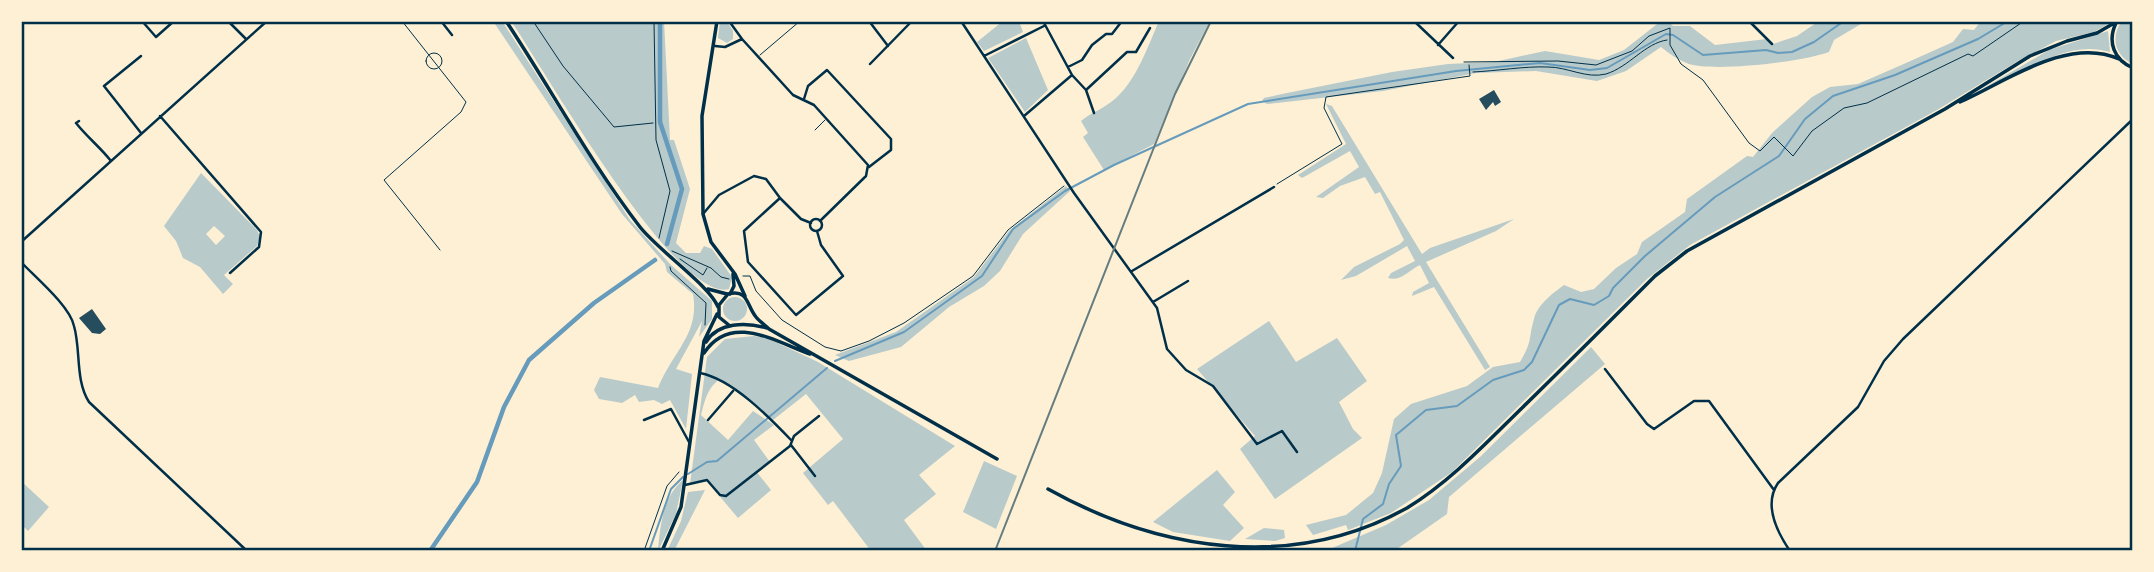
<svg xmlns="http://www.w3.org/2000/svg" width="2154" height="572" font-family="Quicksand,sans-serif">
	<style>
		.green { fill: #b9caca; fill-rule: evenodd }
		.lines { fill: none; stroke-linecap: round; stroke-linejoin: round }
		.stream { stroke: #669bbc; stroke-width: 2 }
		.canal { stroke: #669bbc; stroke-width: 4.5 }
		.building { fill: #264d5e }
		.path { stroke: #003049; stroke-width: 1 }
		.service { stroke: #003049; stroke-width: 1 }
		.minor { stroke: #003049; stroke-width: 2.5 }
		.secondary { stroke: #003049; stroke-width: 3.5 }
		.primary { stroke: #003049; stroke-width: 3.5 }
		.rail { stroke: #657d81; stroke-width: 2 }
		.neatline { fill: none; stroke: #003049; stroke-width: 2.5 }
	</style>
	<rect width="100%" height="100%" fill="#fdf0d5"/>
	<path class="green" d="M493,21H502L630,220L670,264L712,301V319L699,337L702,321L676,369L692,374L686,429L670,400L662,404L654,400L639,402L635,395L622,403L599,399L594,390L600,377L658,388C673,351 700,334 693,294L667,272L665,264L622,214Z
		M511,21H664L670,140H674L690,189L676,243L686,253H700L704,246L712,249L732,277L729,289C677,304 541,64 511,21Z
		M720,21H727L733,31V39L727,43L718,38Z
		M1003,21H1019L1023,32L984,51L977,42Z
		M1159,21H1210L1190,59L1154,144L1104,170L1083,137L1088,133L1081,121C1090,113 1104,109 1116,98C1137,79 1148,46 1159,21Z
		M1661,21L1669,22L1673,26H1690L1715,45L1767,39L1773,44L1797,36L1819,21H1866L1834,40L1829,52C1802,62 1715,72 1689,64C1679,60 1669,54 1661,47L1626,71L1597,81L1536,71L1476,73L1383,91L1267,104L1262,101L1264,98L1282,94L1392,72L1448,64L1494,62L1545,51L1599,60L1624,50Z
		M1981,21H2113L2094,32L2056,41L2018,61L1937,110L1690,245L1647,279L1452,472L1391,513L1348,530L1346,525L1313,535L1306,525L1346,515L1373,493L1382,473L1394,419L1411,404L1467,386L1493,367L1520,362C1533,340 1528,340 1534,319C1537,305 1553,293 1564,285L1581,292L1594,289L1616,268L1637,254L1642,242L1685,212L1687,199L1747,156L1753,157L1772,133L1812,97L1830,87L1858,84L1906,63L1953,42L1963,29L1974,30Z
		M2122,21H2133V64C2115,56 2110,37 2122,21Z
		M2108,31L2110,52C2061,38 2026,77 1982,89L2049,50Z
		M1026,38L1048,90L1025,112L988,58Z
		M1326,104L1332,106L1422,254L1430,248L1514,219L1496,231L1426,262L1490,367L1485,370L1434,287L1412,296L1413,292L1429,283L1420,265C1409,270 1401,282 1388,278L1391,273L1415,261L1407,246L1356,276L1341,280L1354,267L1400,244L1404,240L1380,192L1375,194L1365,177L1340,186L1323,198L1316,197L1359,167L1350,151L1302,178L1298,175L1346,144Z
		M201,173L257,230L260,237L257,246L224,275L233,284L223,294L200,267L183,258L176,241L164,226ZM214,226L225,236L216,245L206,234Z
		M1066,186L1070,191L1023,234L1000,271L984,286L949,307L901,347L849,361L835,355L896,332L974,277L1009,231Z
		M723 309a12 12 0 1 1 24 0a12 12 0 1 1-24 0Z
		M1269,321L1296,362L1337,338L1367,381L1339,402L1353,429L1362,438L1275,499L1240,449L1255,436L1197,369Z
		M754,336L767,338L818,362L955,446L919,475L936,494L904,520L927,551H871L833,501L828,505L803,473L843,439L806,394L773,420L720,379C707,388 705,400 701,415L728,440L753,411L774,425L754,440L770,462L756,471L771,490L738,518L706,480L690,484L707,357L725,339Z
		M1591,347L1605,364L1449,497L1447,514L1394,551H1325L1386,525L1429,500L1480,457Z
		M984,461L1017,476L996,529L963,512Z
		M1217,470L1235,492L1223,505L1244,528L1230,541L1173,532L1153,522Z
		M683,480L676,514L658,551C660,527 663,496 683,480Z
		M21,481L49,507L28,531L21,524Z
		M705,490L674,551H667L681,521L688,492Z
		M1264,528L1284,530L1285,538L1275,541L1245,539Z"/>
	<g class="lines">
		<path class="stream" d="M835,361L904,332L982,276L1013,229L1065,191L1114,165L1248,104L1456,71L1540,63L1590,70L1607,68L1666,34L1673,35L1703,55L1766,50L1778,53L1792,52L1814,42L1844,21
			M688,474L707,462L717,461L827,368
			M649,551L671,489L683,477
			M1355,551L1363,519L1383,504L1389,484L1401,466L1396,435L1426,410L1457,406L1493,380L1524,370L1532,362L1559,305L1570,299L1594,305L1609,296L1613,288L1645,256L1715,197L1779,156L1805,119L1833,96L1895,75L1978,39L2008,21"/>
		<path class="canal" d="M660,21V122L682,189L667,244
			M430,551L477,482L504,407L529,360L594,303L655,260"/>
	</g>
	<path class="building" d="M1494,90L1501,102L1495,106L1493,102L1486,110L1479,99Z
		M92,309L106,329L100,334L92,333L79,318Z"/>
	<g class="lines">
		<path class="path" d="M533,21L563,66L614,127L653,123
			M654,21L656,140L670,191L659,238
			M1464,62L1558,61L1596,65L1632,51L1649,36L1670,28V45L1681,64L1703,80L1749,143L1760,151L1774,137L1793,156L1812,131L1844,108L1867,103L1968,54L1973,56L2024,21
			M1473,72C1497,71 1524,66 1548,67C1568,67 1586,79 1606,74C1629,67 1645,43 1667,40
			M1277,184L1342,144L1324,108L1326,97L1470,76L1469,65
			M672,251L711,268L721,277L729,279
			M680,259L703,275L707,268
			M670,267L671,271L706,303L705,325
			M743,276H750L756,291L782,320L825,347L841,351L869,341L904,323L973,276L1008,230L1064,186
			M644,551L667,486L679,472"/>
		<path class="service" d="M402,21L466,102L461,112L384,180L440,250
			M426 61a8 8 0 1 1 16 0a8 8 0 1 1-16 0Z
			M760,55L800,21
			M815,130L825,120"/>
		<path class="minor" d="M142,21L156,37L174,21
			M228,21L246,39
			M441,21L452,35
			M869,21L888,46
			M961,21L1074,193L1157,308L1167,349L1186,370L1213,386L1257,444L1282,431L1297,452
			M1043,21L1072,75
			M1414,21L1453,58
			M1749,21L1772,44
			M742,39L793,95L814,105L868,165L866,176L820,221
			M1438,45L1459,21
			M715,46L725,47L742,39L729,21
			M141,56L104,86L141,133
			M984,56L1044,26
			M870,64L912,21
			M1068,67L1082,60L1092,45L1106,34H1112L1122,21
			M1086,90L1094,113
			M804,99L808,86L827,70L891,139V150L869,167
			M160,116L261,232L259,247L230,273
			M1024,116L1072,75L1086,90L1127,52H1136L1150,28
			M79,121L76,123C87,137 100,147 111,161
			M703,214L719,195L754,176L766,179L780,198
			M810 225a6 6 0 1 1 12 0a6 6 0 1 1-12 0Z
			M811,223L801,219L780,198L744,231L748,262L796,315L843,276L821,245L817,231
			M21,242L267,21
			M21,262C35,277 70,306 74,326C81,350 75,380 89,402L247,551
			M1132,271L1274,187
			M1153,302L1188,281
			M1605,369L1647,424L1654,429L1694,401H1709L1774,490
			M700,373C732,379 769,417 791,440
			M644,420L671,409L689,442
			M708,420L733,391
			M791,445L815,476
			M685,485L707,480L720,495L726,496L790,446L794,436L819,416
			M1790,551C1777,532 1763,505 1778,483L1858,407L1884,361L1903,339L2133,119"/>
		<path class="secondary" d="M717,21L702,116L703,214L711,242L735,274L745,296
			M730,294L734,286L733,274"/>
		<path class="primary" d="M506,21C551,89 590,162 640,227C658,250 710,286 718,307
			M2116,23C2107,42 2114,60 2133,68
			M1960,102C2007,81 2068,36 2119,59
			M708,289L727,294
			M730,326L719,317V305L728,294C749,289 746,305 756,317C760,322 765,325 769,329L997,459
			M706,342C718,322 746,322 767,328
			M704,353C731,312 776,342 810,354
			M1048,489C1159,551 1292,572 1407,508C1451,481 1486,443 1523,407C1567,364 1611,320 1655,276L1687,251L1945,109L2030,56L2067,41L2097,33L2116,22
			M662,551L681,507L704,341L717,314"/>
		<path class="rail" d="M995,551L1175,94L1211,21"/>
	</g>
	<rect width="2154" height="572" fill="none" stroke="#fdf0d5" stroke-width="46"/>
	<rect x="23" y="23" width="2108" height="526" class="neatline"/>
</svg>
